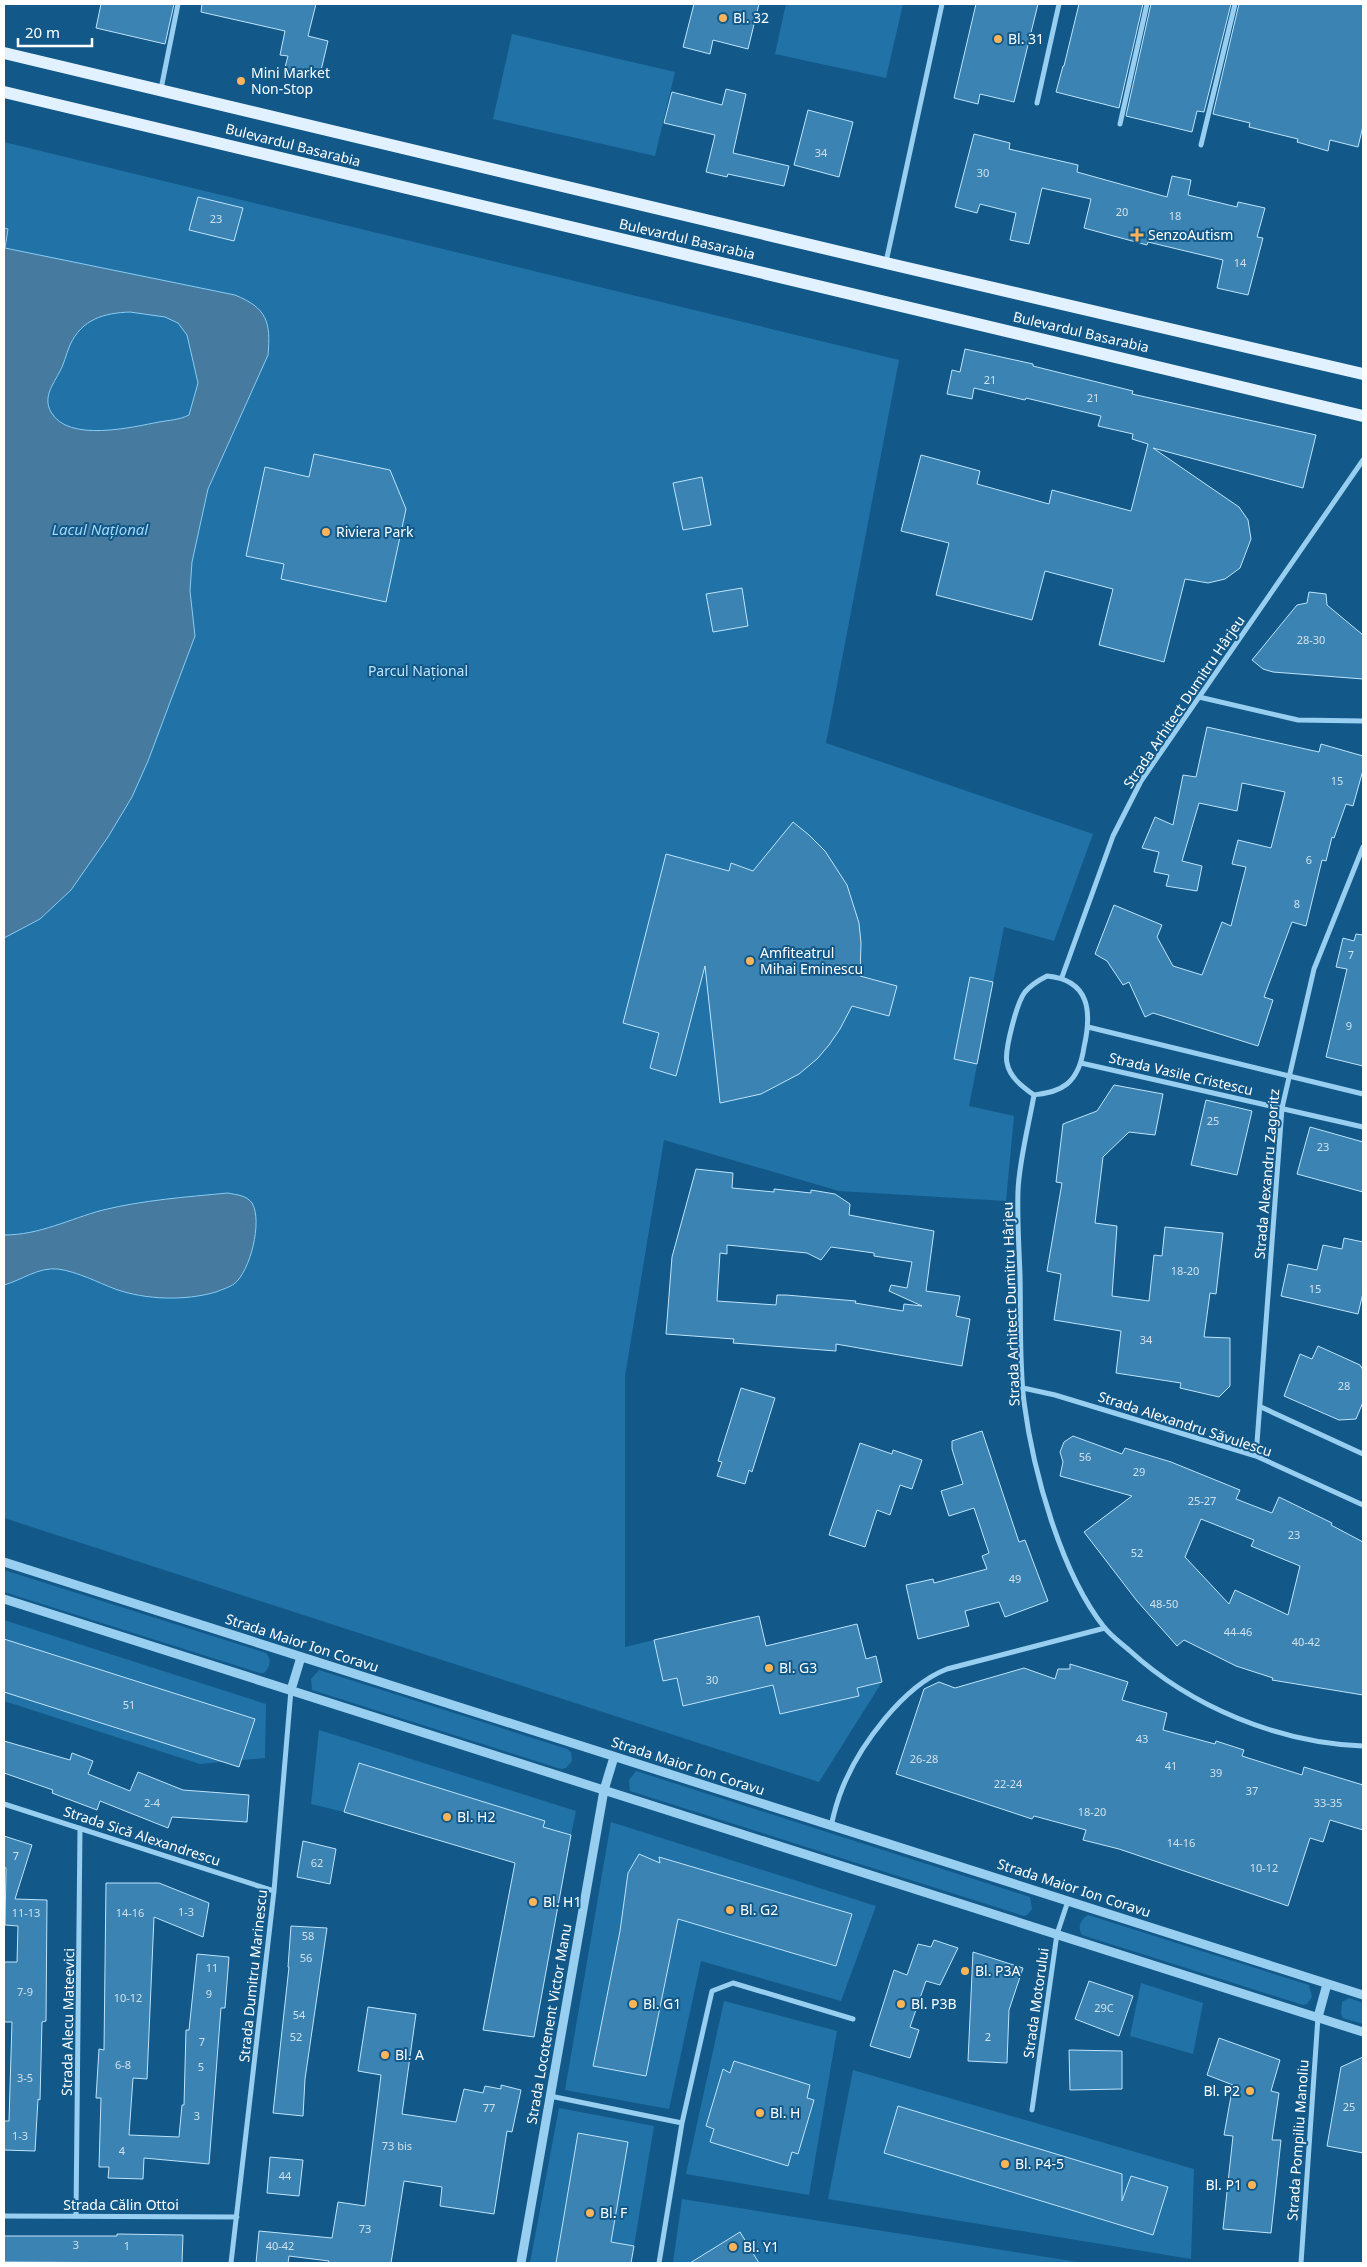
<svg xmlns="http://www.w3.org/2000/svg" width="1367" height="2267" font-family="'Noto Sans',sans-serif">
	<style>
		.green { fill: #2172a7 }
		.water { fill: #467a9e; stroke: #89ccf4; fill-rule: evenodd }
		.building { fill: #3b83b2; stroke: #bee4fc; fill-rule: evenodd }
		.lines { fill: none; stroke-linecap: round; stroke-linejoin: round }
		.minor { stroke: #98cef0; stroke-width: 5 }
		.tertiary { stroke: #98cef0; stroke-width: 9 }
		.primary { stroke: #e1f1ff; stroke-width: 12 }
		.poi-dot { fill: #ffb457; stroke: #125989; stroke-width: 2 }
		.labels { text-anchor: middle; stroke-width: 4; stroke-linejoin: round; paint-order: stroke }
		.number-label { font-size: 11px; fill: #cee0ec }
		.poi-label { font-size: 14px; fill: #fff; stroke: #125989; text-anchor: start }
		.street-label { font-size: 14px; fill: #fff; stroke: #125989 }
		.park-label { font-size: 14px; fill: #bee4fc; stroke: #125989 }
		.water-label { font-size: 15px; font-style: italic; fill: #a3d7f8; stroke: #125989 }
	</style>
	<rect width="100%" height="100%" fill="#125989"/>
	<path class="green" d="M786,4H903L886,78L775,54Z
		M512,34L675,72L655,156L493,119Z
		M4,142L899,360L826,743L1093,834L1054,941L1004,927L969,1106L1014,1116L1006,1201L839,1191L664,1140L625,1376V1647L654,1640L663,1681L677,1678L684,1705L772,1679L780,1714L858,1696L857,1688L882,1682L819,1782L4,1518Z
		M4,1570L266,1653C272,1660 270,1667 264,1673H260L4,1592Z
		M4,1620L266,1704L265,1758L200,1764L4,1701Z
		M319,1670L567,1749L571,1752L572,1761L566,1768L561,1769L312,1690L311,1679Z
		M319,1730L576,1811L571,1835L543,1827L544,1821L359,1763L344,1812L311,1804Z
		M636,1771L1030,1897L1032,1909L1027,1915L1024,1916L630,1791L629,1780Z
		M611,1822L876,1906L841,2001L701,1961L669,2109L565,2090Z
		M1088,1915L1309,1985L1312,1997L1307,2004L1303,2005L1082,1935C1077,1927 1081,1919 1088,1915Z
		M1141,1983L1203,2003L1193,2054L1130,2036Z
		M1349,1998L1363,2003V2024L1343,2018L1341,2014L1342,2002Z
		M724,2001L837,2031L809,2195L686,2174Z
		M853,2070L1194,2169L1191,2259L828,2199Z
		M559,2108L654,2126L634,2246L611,2242L628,2142L578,2133L556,2263H530Z
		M682,2199L1084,2263H673Z"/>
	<path class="water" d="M4,228L8,229L5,248L235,295C267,308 271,322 268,355L208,489L192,562L190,591L195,636L148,761L132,797L108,837L71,890L40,919L4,938ZM130,312L165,317L178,323L187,335L198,383L189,415C179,420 170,420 159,422C133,427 68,443 51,412C43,398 52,386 59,373C64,365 66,354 70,345C82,319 104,313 130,312Z
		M228,1193C237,1195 246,1195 252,1203C263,1221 250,1272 234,1284C230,1287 221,1290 216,1292C185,1301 146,1300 115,1289C97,1282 78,1272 58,1269C38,1267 22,1280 4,1285V1235C40,1235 69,1219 103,1210C144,1200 186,1197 228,1193Z"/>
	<path class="building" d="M101,4H174L165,44L96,28Z
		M202,4H316L308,36L328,41L319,79L284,71L288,56L280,55L285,31L201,12Z
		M694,4H759L748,49L713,40L710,54L683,47Z
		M976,4H1038L1014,102L980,94L978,104L954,98Z
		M1079,4H1143L1119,108L1056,92L1063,66H1064Z
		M1151,4H1231L1204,112L1197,111L1192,132L1126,116Z
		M1239,4H1363V126L1358,147L1330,140L1328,151L1297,142L1298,139L1249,127L1250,123L1213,114Z
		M726,89L746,94L733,153L789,166L784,186L728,174L727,177L706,172L715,135L664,123L672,92L722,105Z
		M808,110L853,122L839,177L794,165Z
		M974,134L1010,143L1009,149L1078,165L1077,172L1167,197L1172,176L1191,180L1188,195L1237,207L1238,202L1265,208L1257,237L1263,238L1248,295L1217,288L1223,260L1148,242L1147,245L1084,228L1091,199L1042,188L1029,244L1010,240L1016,213L980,204L977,213L955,207Z
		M198,197L243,208L234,241L189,230Z
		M965,349L1033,364V366L1133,391L1132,394L1316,435L1303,488L1153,448L1239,507L1248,520L1251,539L1240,568L1225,579L1208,583L1185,579L1164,662L1099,645L1113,589L1045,571L1032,620L936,595L949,543L901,531L921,455L980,471L977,484L1049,504L1052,490L1131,511L1148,444L1132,439L1133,434L1098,426L1101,416L1026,398L1025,400L974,388L972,399L947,394L952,370L960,372Z
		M314,454L390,470L406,509L386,602L281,579L284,564L246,556L265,467L309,477Z
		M702,477L711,525L683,530L673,483Z
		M742,588L748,626L713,632L706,594Z
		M1309,592L1326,594L1327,605L1363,635V679L1273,672L1263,669L1252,660L1297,605L1307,603Z
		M1207,727L1319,752L1321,744L1363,756V770L1353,806L1346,804L1334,838L1332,837L1326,861L1322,860L1306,926L1292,922L1264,997L1273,1000L1258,1046L1153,1013L1145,1017L1129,982L1123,985L1107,961L1095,954L1114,905L1162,925L1157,937L1173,966L1202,975L1222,922L1231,926L1246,867L1232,864L1238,840L1271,848L1285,792L1242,783L1237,811L1199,803L1182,861L1202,866L1197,891L1166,886L1169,875L1154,872L1159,852L1142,848L1155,817L1173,825L1183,775L1196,777Z
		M793,822L809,835L825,851L847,885L859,923L861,943L860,976L897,986L889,1016L852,1006L840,1029L829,1045L817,1059L799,1074L761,1094L720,1103L705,966L676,1076L650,1068L659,1033L623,1023L666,854L729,871L731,863L753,871Z
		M1356,934L1363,935V1066L1326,1057L1347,969L1336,967L1343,938L1354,941Z
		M970,977L993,982L977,1064L954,1059Z
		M1114,1085L1163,1094L1155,1135L1129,1132L1103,1157L1095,1223L1117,1226L1112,1296L1149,1301L1154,1255L1162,1256L1165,1227L1223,1233L1216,1294L1210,1293L1204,1337L1230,1338V1386L1219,1397L1180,1388L1181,1383L1116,1373L1121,1331L1054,1320L1061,1274L1047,1271L1062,1183L1056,1182L1063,1124L1097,1111Z
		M1206,1100L1252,1111L1237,1175L1191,1165Z
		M1310,1127L1363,1142V1192L1297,1174Z
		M696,1169L733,1173L732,1188L774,1192V1189L811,1193V1190L835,1194L850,1204L849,1215L934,1231L926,1291L960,1296L956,1316L970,1319L962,1366L836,1344V1351L733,1343L734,1339L666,1334L672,1257ZM727,1245L807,1253L821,1260L831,1247L874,1253V1256L912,1262L907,1288L891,1285L889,1291L922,1306L904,1304L903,1311L855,1303L856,1301L786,1295H777L776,1305L717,1301L720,1253L727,1254Z
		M1344,1238L1363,1242V1293L1358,1314L1281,1296L1288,1264L1317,1270L1323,1245L1342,1249Z
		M1318,1346L1360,1365L1363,1370V1402L1356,1419L1339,1420L1284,1396L1300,1354L1312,1359Z
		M741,1388L775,1398L752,1472L749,1470L745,1484L717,1476L722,1462L718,1461Z
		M982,1431L1019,1542L1025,1540L1048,1601L1005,1617L999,1602L965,1611L969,1626L918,1639L906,1585L933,1579L934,1583L987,1569L982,1556L989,1553L974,1508L949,1516L941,1491L963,1484L952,1449V1441Z
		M1073,1436L1122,1454L1125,1448L1171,1462L1240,1490L1236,1499L1272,1513L1279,1497L1332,1523L1331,1525L1363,1542V1695L1272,1680L1273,1678L1236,1666L1184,1640L1177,1646L1137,1601L1084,1532L1132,1496L1060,1476L1063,1462L1060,1452L1064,1442ZM1201,1519L1254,1540L1251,1546L1300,1566L1288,1615L1235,1590L1229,1604L1185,1557Z
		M860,1443L892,1454L893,1450L922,1460L912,1489L900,1485L890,1515L877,1510L865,1547L829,1535Z
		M759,1616L766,1646L857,1624L866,1659L876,1656L882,1682L857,1688L859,1696L780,1714L773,1685L683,1706L677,1678L663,1681L654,1640Z
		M4,1639L255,1719L239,1767L4,1692Z
		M1070,1664L1128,1682L1122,1700L1167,1713L1163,1730L1215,1744L1216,1741L1244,1750L1242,1756L1302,1775L1304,1767L1363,1785V1830L1330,1820L1323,1842L1310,1838L1288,1906L1119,1849L1083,1840L1086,1830L1034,1816L1032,1819L896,1774L924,1689L939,1682L955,1688L1024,1668L1055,1679L1058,1669H1070Z
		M4,1741L70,1760L72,1753L93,1761L88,1774L130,1791L138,1772L183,1790L249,1795L247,1822L172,1817L168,1828L100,1801L97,1810L52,1793L53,1790L4,1773Z
		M359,1763L545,1821L543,1827L571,1835L534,2037L483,2030L515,1863L344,1812Z
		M4,1836L32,1845L15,1899L47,1900L46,2021L42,2022L40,2100L38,2099L35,2151L4,2150V2121H9L12,2022H4V1962H17L18,1926L5,1925L6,1868L4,1867Z
		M303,1841L336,1849L330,1884L297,1877Z
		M639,1854L660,1863L659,1857L852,1914L836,1966L678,1919L646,2076L593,2066L620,1931L628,1873Z
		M106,1883H159L209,1903L203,1937L154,1917L147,2079L133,2078L129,2135L179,2137L182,2105H184L186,2030H189L197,1954L229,1957L225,2008H221L209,2164L144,2158L143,2179L108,2178L109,2167H99L101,2098H96L99,2049L104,2050Z
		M291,1926L327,1928L305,2079L303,2116L273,2113L289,1967H288Z
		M934,1940L958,1948L940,1985L926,1981L910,2027L919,2030L910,2058L870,2046L894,1970L907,1975L918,1944L931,1947Z
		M973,1952L1023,1968L1009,2010L1007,2063L968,2061Z
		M1089,1981L1133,1996L1119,2036L1075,2019Z
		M368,2007L416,2014L402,2114L456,2122L464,2089L483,2093L485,2086L501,2089V2085L521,2090L512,2132L507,2131L494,2214L440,2206L442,2187L404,2181L391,2263H328L329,2261L289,2256L288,2263H256L259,2231L332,2238L338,2202L365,2206L381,2075L358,2071Z
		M1219,2038L1280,2060L1271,2091L1279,2093L1272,2140H1281L1271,2233L1223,2229L1233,2136L1224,2135L1233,2085L1207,2075Z
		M1069,2050L1122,2051V2089L1070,2090Z
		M1363,2057V2153L1327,2146L1341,2067Z
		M734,2061L810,2085L807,2098L814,2100L798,2154L792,2152L788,2166L710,2142L714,2129L706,2126L723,2069L730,2073Z
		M898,2106L1122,2174V2201L1131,2176L1168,2187L1153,2235L884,2153Z
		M578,2133L628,2142L611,2242L634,2246L631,2263H556Z
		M270,2157L303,2160L299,2196L267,2193Z
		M740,2232L759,2263H690Z
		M117,2234L183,2235L182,2263L4,2262V2236H117Z"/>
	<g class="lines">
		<path class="minor" d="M161,89L178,4
			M1037,103L1059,4
			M1120,124L1147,4
			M1201,145L1235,4
			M886,262L942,4
			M1199,697L1298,720L1363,721
			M1047,976C1090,980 1092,1012 1084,1047C1082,1061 1078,1075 1067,1084C1057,1092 1046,1093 1034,1095C1023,1087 1010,1078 1007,1063C1004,1051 1017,1002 1025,992C1031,985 1039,980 1047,976Z
			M1062,977L1113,836L1141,781L1363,460
			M1088,1027L1363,1094
			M1081,1063L1363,1127
			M1034,1095C1029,1124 1019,1162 1018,1191C1017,1219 1019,1247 1020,1275C1021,1317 1019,1361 1024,1402C1033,1471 1061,1573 1104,1627C1111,1636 1121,1643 1129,1650C1191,1707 1279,1743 1363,1746
			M1023,1388L1055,1395L1256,1456L1363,1505
			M1261,1407L1363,1454
			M1256,1456L1282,1108L1314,969L1363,847
			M4,1804L274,1891
			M831,1826C834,1813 837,1801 842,1789C859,1746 903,1686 947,1669L1105,1628
			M550,2096L682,2123
			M1032,2110L1057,1934L1068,1901
			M4,2216L237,2217
			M76,2216L80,1828
			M231,2263L274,1891L291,1690
			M659,2263L682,2123L712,1991L733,1983L853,2019
			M1301,2263L1318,2017"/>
		<path class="tertiary" d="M4,1562L1363,1995
			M4,1599L1363,2032
			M291,1690L301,1657
			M1318,2017L1327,1984
			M521,2263L604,1790L614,1757"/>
		<path class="primary" d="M4,53L886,263L1363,374
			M4,92L1363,416"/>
	</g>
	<g class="poi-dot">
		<circle cx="723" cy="18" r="5"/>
		<circle cx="998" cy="39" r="5"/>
		<circle cx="241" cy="81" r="5"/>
		<path d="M1134.5 227.5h5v5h5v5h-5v5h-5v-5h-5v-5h5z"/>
		<circle cx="326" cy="532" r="5"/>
		<circle cx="750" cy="961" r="5"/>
		<circle cx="769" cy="1668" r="5"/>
		<circle cx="447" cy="1817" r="5"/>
		<circle cx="533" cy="1902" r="5"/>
		<circle cx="730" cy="1910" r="5"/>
		<circle cx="965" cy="1971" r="5"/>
		<circle cx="633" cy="2004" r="5"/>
		<circle cx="901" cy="2004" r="5"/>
		<circle cx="385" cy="2055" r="5"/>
		<circle cx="1250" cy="2091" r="5"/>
		<circle cx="760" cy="2113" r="5"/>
		<circle cx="1005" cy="2164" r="5"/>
		<circle cx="1252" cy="2185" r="5"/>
		<circle cx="590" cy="2213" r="5"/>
		<circle cx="733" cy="2247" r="5"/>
	</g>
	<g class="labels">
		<g class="number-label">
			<text x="821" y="157">34</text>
			<text x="983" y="177">30</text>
			<text x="1122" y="216">20</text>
			<text x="1175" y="220">18</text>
			<text x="216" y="223">23</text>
			<text x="1240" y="267">14</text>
			<text x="990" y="384">21</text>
			<text x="1093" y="402">21</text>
			<text x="1311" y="644">28-30</text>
			<text x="1337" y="785">15</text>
			<text x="1309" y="864">6</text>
			<text x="1297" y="908">8</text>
			<text x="1351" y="959">7</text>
			<text x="1349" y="1030">9</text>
			<text x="1213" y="1125">25</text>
			<text x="1323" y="1151">23</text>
			<text x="1185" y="1275">18-20</text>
			<text x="1315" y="1293">15</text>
			<text x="1146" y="1344">34</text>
			<text x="1344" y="1390">28</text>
			<text x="1085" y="1461">56</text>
			<text x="1139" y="1476">29</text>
			<text x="1202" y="1505">25-27</text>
			<text x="1294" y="1539">23</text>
			<text x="1137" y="1557">52</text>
			<text x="1015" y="1583">49</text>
			<text x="1164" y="1608">48-50</text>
			<text x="1238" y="1636">44-46</text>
			<text x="1306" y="1646">40-42</text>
			<text x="712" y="1684">30</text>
			<text x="129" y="1709">51</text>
			<text x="1142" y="1743">43</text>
			<text x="924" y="1763">26-28</text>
			<text x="1171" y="1770">41</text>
			<text x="1216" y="1777">39</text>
			<text x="1008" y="1788">22-24</text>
			<text x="1252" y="1795">37</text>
			<text x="152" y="1807">2-4</text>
			<text x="1328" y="1807">33-35</text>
			<text x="1092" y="1816">18-20</text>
			<text x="1181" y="1847">14-16</text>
			<text x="16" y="1860">7</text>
			<text x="317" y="1867">62</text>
			<text x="1264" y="1872">10-12</text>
			<text x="186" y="1916">1-3</text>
			<text x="26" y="1917">11-13</text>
			<text x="130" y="1917">14-16</text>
			<text x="308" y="1940">58</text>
			<text x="306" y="1962">56</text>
			<text x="212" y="1972">11</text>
			<text x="25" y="1996">7-9</text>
			<text x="209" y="1998">9</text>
			<text x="128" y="2002">10-12</text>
			<text x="1104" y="2012">29C</text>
			<text x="299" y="2019">54</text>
			<text x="296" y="2041">52</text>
			<text x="988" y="2041">2</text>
			<text x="202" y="2046">7</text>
			<text x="123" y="2069">6-8</text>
			<text x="201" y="2071">5</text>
			<text x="25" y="2082">3-5</text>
			<text x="1349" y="2111">25</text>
			<text x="489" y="2112">77</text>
			<text x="197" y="2120">3</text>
			<text x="20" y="2140">1-3</text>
			<text x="397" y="2150">73 bis</text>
			<text x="122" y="2155">4</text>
			<text x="285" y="2180">44</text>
			<text x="365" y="2233">73</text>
			<text x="76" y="2249">3</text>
			<text x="127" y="2250">1</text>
			<text x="280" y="2250">40-42</text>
		</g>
		<g class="poi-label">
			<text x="733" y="23">Bl. 32</text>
			<text x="1008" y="44">Bl. 31</text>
			<text x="251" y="78">Mini Market<tspan x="251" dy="16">Non-Stop</tspan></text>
			<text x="1148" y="240">SenzoAutism</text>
			<text x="336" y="537">Riviera Park</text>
			<text x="760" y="958">Amfiteatrul<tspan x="760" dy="16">Mihai Eminescu</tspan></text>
			<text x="779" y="1673">Bl. G3</text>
			<text x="457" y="1822">Bl. H2</text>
			<text x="543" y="1907">Bl. H1</text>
			<text x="740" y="1915">Bl. G2</text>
			<text x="975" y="1976">Bl. P3A</text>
			<text x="643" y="2009">Bl. G1</text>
			<text x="911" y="2009">Bl. P3B</text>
			<text x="395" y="2060">Bl. A</text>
			<text x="1240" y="2096" text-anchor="end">Bl. P2</text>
			<text x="770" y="2118">Bl. H</text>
			<text x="1015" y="2169">Bl. P4-5</text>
			<text x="1242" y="2190" text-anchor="end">Bl. P1</text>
			<text x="600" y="2218">Bl. F</text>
			<text x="743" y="2252">Bl. Y1</text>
		</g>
		<g class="street-label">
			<text transform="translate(293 145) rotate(14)" y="5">Bulevardul Basarabia</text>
			<text transform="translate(687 239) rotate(13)" y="5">Bulevardul Basarabia</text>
			<text transform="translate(1081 332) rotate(13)" y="5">Bulevardul Basarabia</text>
			<text transform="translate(1184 702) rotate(-56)" y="5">Strada Arhitect Dumitru Hârjeu</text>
			<text transform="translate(1181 1074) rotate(13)" y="5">Strada Vasile Cristescu</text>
			<text transform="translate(1267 1174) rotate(-85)" y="5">Strada Alexandru Zagoritz</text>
			<text transform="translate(1011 1304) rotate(-92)" y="5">Strada Arhitect Dumitru Hârjeu</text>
			<text transform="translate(1185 1424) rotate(18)" y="5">Strada Alexandru Săvulescu</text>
			<text transform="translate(302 1643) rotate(18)" y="5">Strada Maior Ion Coravu</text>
			<text transform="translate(688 1766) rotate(18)" y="5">Strada Maior Ion Coravu</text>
			<text transform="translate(142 1836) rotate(18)" y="5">Strada Sică Alexandrescu</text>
			<text transform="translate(1074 1888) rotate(18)" y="5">Strada Maior Ion Coravu</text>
			<text transform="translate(253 1976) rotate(-84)" y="5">Strada Dumitru Marinescu</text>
			<text transform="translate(1036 2003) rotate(-82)" y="5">Strada Motorului</text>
			<text transform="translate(68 2022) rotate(-89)" y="5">Strada Alecu Mateevici</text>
			<text transform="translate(549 2024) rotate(-80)" y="5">Strada Locotenent Victor Manu</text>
			<text transform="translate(1298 2140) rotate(-86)" y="5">Strada Pompiliu Manoliu</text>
			<text x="121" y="2210">Strada Călin Ottoi</text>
		</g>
		<g class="park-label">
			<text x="418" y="676">Parcul Național</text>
		</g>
		<g class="water-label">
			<text x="100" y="535">Lacul Național</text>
		</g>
	</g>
	<rect width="1367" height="2267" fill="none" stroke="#ffffff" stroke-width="10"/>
	<path d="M18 38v8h74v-8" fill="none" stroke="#ffffff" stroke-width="2.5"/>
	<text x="25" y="38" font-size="15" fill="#ffffff" stroke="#125989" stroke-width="4" paint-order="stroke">20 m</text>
</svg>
